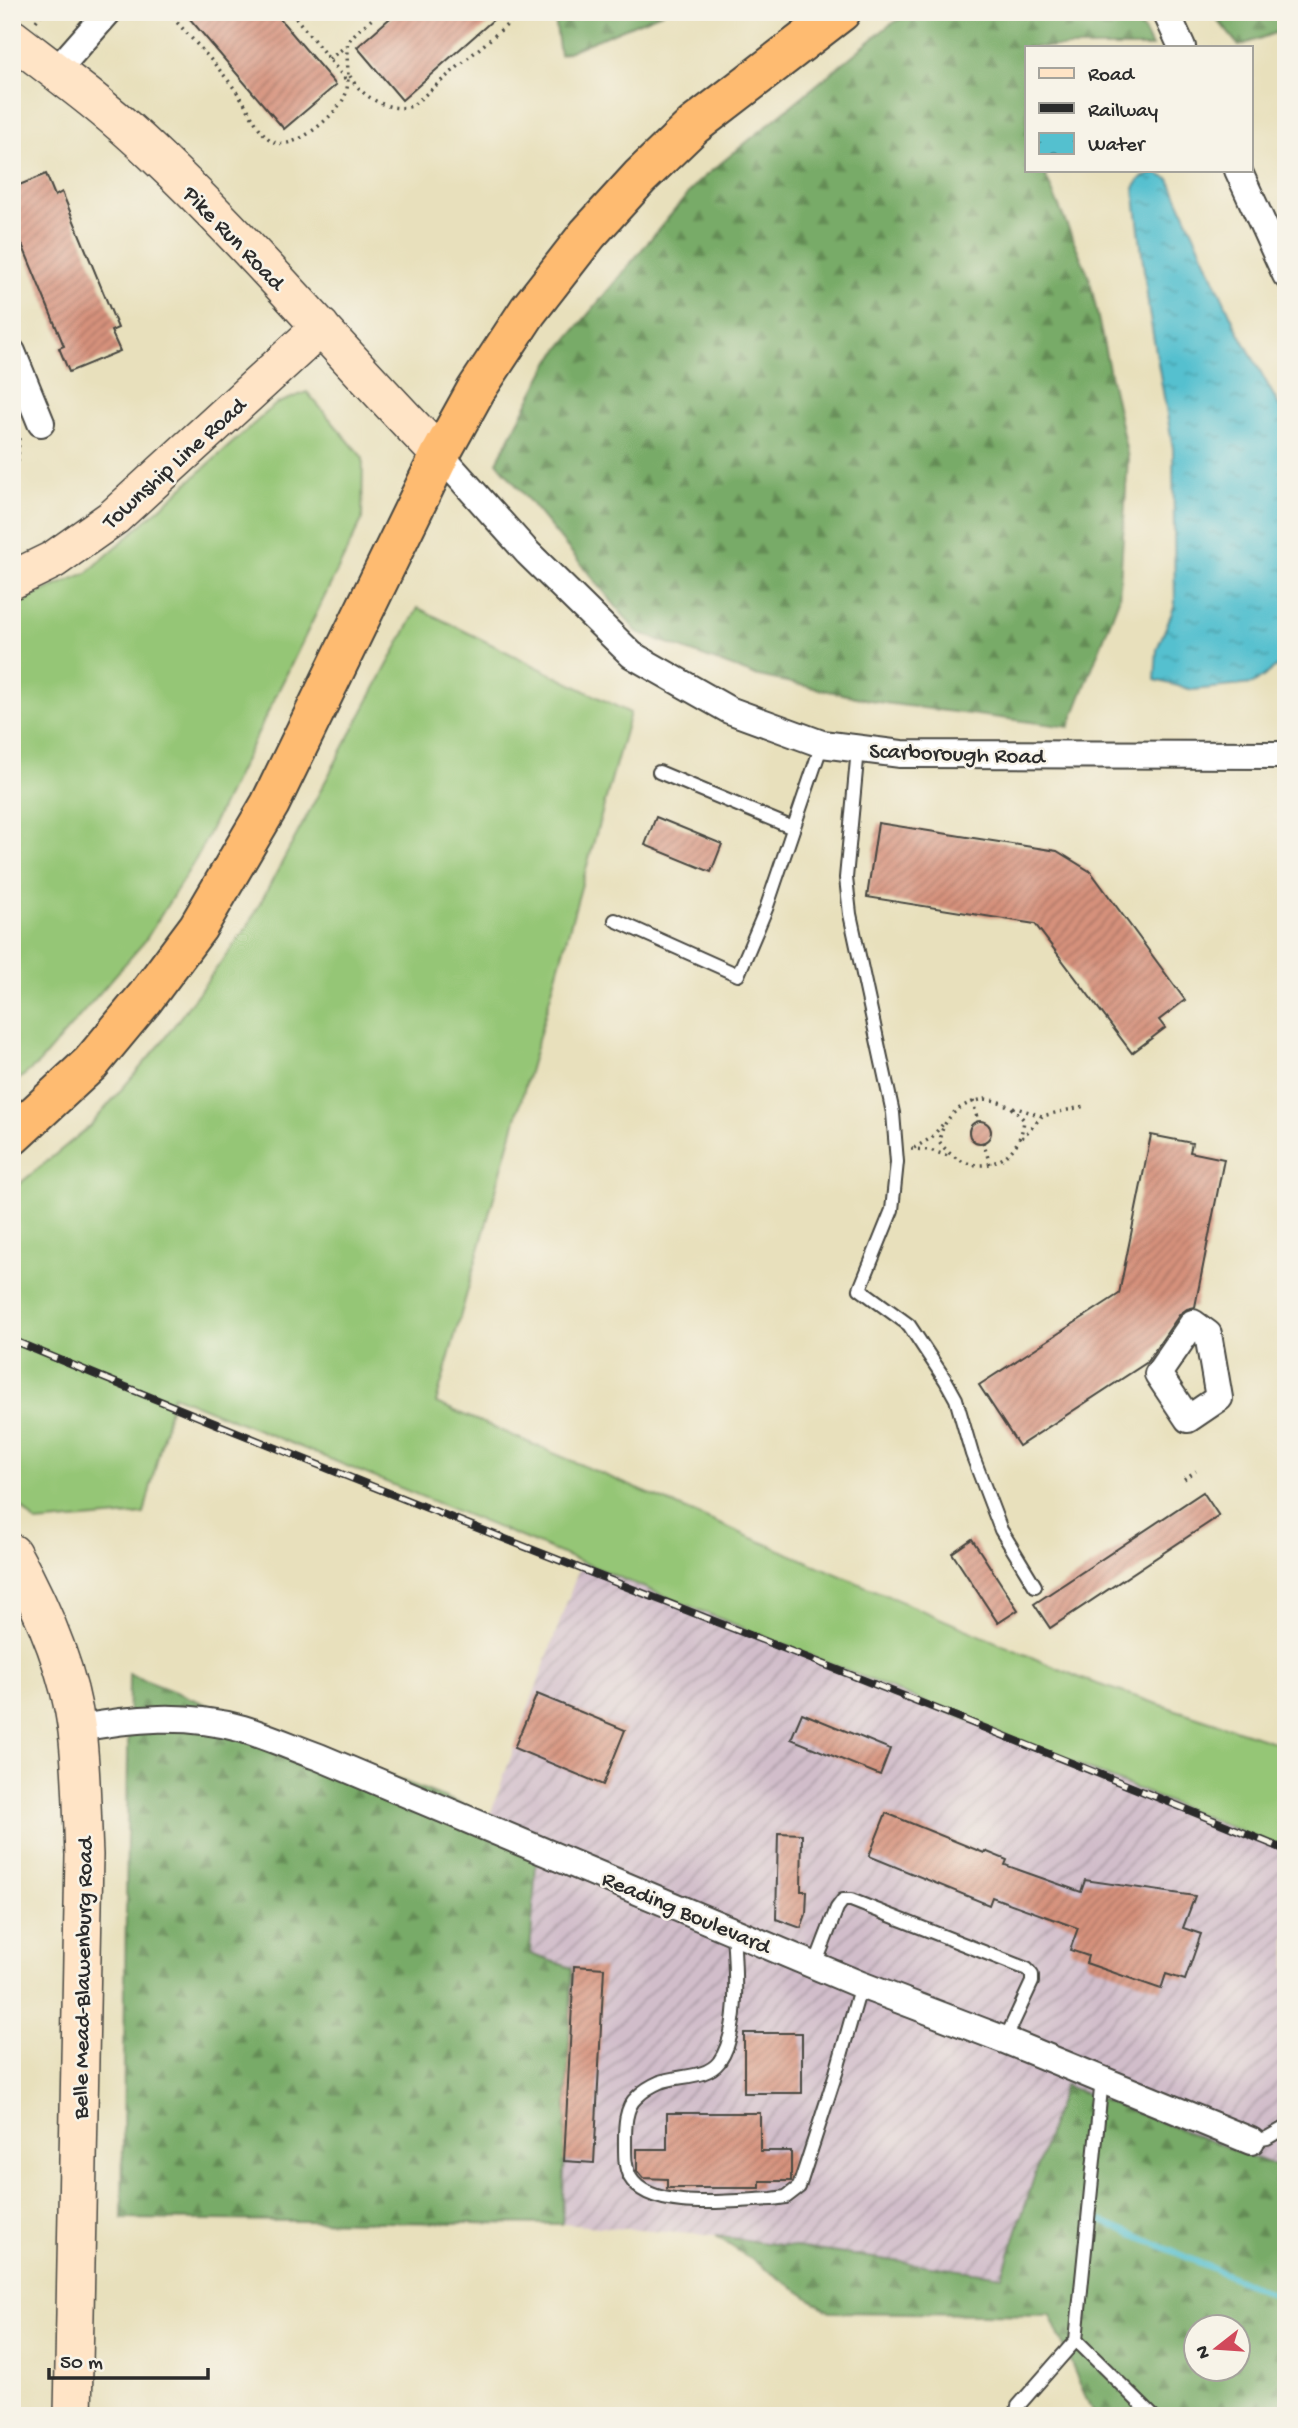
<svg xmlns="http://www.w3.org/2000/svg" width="1298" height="2428" font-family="'Gochi Hand',sans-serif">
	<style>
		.industrial { fill: url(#industrial-furrows) }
		.grass { fill: #95c676; stroke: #607850; stroke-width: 2 }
		.forest { fill: url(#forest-firs); stroke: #526b49; stroke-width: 2; fill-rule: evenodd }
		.water { fill: url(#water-ripples); stroke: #40767d; stroke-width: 2 }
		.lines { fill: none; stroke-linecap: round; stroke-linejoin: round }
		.stream { stroke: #54c0cf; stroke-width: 6 }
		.building { fill: url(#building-hatch) }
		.lane-casing { stroke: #474641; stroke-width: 16 }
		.street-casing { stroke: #474641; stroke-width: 30 }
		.secondary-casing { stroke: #474641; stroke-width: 40 }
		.highway-casing { stroke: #474641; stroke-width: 42 }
		.path { stroke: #474641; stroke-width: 3.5; stroke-dasharray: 2 5; stroke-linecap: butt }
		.lane { stroke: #fff; stroke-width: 12 }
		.street { stroke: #fff; stroke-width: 26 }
		.secondary { stroke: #ffe4c6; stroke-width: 37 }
		.highway { stroke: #febb71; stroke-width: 38 }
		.rail-casing { stroke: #2b2b2b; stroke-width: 8 }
		.rail { stroke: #f7f3e8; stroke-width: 5; stroke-dasharray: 16; stroke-linecap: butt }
		.labels { text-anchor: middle; stroke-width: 5; stroke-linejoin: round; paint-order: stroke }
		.street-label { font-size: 23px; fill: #2b2b2b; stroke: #f7f3e8 }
	</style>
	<defs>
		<pattern id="industrial-furrows" width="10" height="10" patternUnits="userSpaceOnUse" patternTransform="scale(1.75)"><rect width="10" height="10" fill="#d1bdca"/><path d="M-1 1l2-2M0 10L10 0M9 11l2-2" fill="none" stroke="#aa9aa4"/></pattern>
		<pattern id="forest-firs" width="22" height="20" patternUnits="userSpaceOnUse" patternTransform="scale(1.75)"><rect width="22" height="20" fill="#78ab67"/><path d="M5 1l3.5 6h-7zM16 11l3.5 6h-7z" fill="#638b55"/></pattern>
		<pattern id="water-ripples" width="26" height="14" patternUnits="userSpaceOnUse" patternTransform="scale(1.75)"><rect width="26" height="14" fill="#54c0cf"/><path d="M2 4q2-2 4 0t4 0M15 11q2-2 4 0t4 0" fill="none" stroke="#469ca8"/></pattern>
		<pattern id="building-hatch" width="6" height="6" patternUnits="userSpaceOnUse" patternTransform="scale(1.75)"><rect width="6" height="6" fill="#d6917c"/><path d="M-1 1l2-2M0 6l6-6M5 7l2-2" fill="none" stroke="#ae7766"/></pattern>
	</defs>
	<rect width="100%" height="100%" fill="#f7f3e8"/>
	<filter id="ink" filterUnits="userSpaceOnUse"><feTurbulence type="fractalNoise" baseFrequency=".0143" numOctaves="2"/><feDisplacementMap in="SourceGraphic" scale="14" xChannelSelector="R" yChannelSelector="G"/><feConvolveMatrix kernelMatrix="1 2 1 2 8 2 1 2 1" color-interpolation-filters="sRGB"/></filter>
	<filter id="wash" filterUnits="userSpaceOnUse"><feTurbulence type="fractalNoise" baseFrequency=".00686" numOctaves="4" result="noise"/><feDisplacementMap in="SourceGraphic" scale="28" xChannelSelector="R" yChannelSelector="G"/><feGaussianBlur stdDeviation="1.57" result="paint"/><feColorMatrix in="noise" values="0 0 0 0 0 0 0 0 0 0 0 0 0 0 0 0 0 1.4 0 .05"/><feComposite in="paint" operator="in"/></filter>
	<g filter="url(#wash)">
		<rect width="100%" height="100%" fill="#e8e0bc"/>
		<path class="industrial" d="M581,1563L1286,1850V2170L1065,2085L1002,2276L716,2236L562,2224L572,1969L530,1954L538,1834L490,1815Z"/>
		<path class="grass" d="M307,392L363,458L362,520L197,857L145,941L39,1063L12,1085V604L87,573L276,404Z
			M418,608L630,713L436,1403L1085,1680L1286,1746V1850L173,1395L144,1514L36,1523L12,1497V1190L90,1126L158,1047L248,926Z"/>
		<path class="forest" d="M554,12H664L560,55Z
			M911,12H1135L1152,47H1027V170H1048L1046,177L1089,276L1128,458L1119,599L1069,727L884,703L754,675L637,632L497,462L551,359L698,182L887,27Z
			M1211,12H1286V29L1239,46Z
			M129,1674L538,1834L530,1954L572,1968L562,2224L122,2219Z
			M1064,2085L1286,2170V2416H1094L1050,2315L830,2312L716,2236L1002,2276ZM1196,2326H1238V2368H1196Z"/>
		<path class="water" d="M1155,173L1169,179L1236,327L1286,418V660L1253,684L1193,690L1155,680L1157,649L1175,605L1173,448L1149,312L1134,188L1141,178Z"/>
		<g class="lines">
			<path class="stream" d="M1100,2220L1286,2300"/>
		</g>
		<g id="blocks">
			<path class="building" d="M184,12H274L336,85L284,129Z
				M397,12H502L402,100L357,47Z
				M46,174L55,196L62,192L118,328L111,331L120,351L69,372L59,348L64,346L12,220V188Z
				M656,817L722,844L711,872L645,845Z
				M878,823L1057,851L1091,872L1185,1000L1159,1020L1165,1028L1132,1053L1035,924L867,897Z
				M969 1132a11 11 0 1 1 22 0a11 11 0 1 1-22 0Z
				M1151,1135L1192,1143L1190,1152L1224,1159L1195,1307L1187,1309L1180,1314L1146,1363L1019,1446L979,1385L1119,1294Z
				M1203,1492L1219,1516L1050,1628L1034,1604Z
				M972,1539L1018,1610L998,1623L952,1553Z
				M537,1694L625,1730L603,1785L514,1748Z
				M802,1713L890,1749L880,1775L791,1739Z
				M886,1813L984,1853L985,1851L1007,1860L1005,1865L1081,1892L1085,1880L1195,1896L1183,1928L1201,1934L1185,1980L1166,1974L1161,1989L1086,1963L1088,1956L1070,1950L1078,1928L992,1897L989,1905L869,1856Z
				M778,1833L802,1834L801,1891H807L806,1914L801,1928L776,1919Z
				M574,1966L604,1968L594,2163L564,2161Z
				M744,2033H802V2093H744Z
				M667,2113H760V2151H791V2181H760V2188H667V2179L643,2178L637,2171V2149H667Z"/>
		</g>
	</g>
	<g filter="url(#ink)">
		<use href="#blocks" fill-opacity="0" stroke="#474641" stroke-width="2"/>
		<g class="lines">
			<g class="lane-casing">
				<path id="lane" d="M858,749L846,878L850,914L893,1113L897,1162L892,1210L860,1289L909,1325L946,1381L956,1399L972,1454L1001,1530L1035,1586
					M659,772L793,828
					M615,920L738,975L766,909L822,744
					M733,1932C735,1968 741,2031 719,2062C706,2079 678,2075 660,2082C653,2085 643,2091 637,2097C624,2108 625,2130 625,2146C625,2157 625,2168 630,2177C650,2213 737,2200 772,2199L786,2197L799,2187L836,2073L861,1985
					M815,1965L837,1908L843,1900H851L1027,1969L1032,1975V1982L1005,2040
					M1251,2141L1267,2138L1286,2127
					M1076,2340L1153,2416
					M1016,2416L1018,2406L1076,2340L1102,2079"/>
			</g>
			<g class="street-casing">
				<path id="street" d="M1166,12L1182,47
					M56,71L108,12
					M1238,170L1286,275
					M12,352L41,423
					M440,455L528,553L632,655L729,710L822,744L901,754L1286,755
					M1193,1323L1208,1334L1219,1398L1188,1419L1158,1374Z
					M76,1729C132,1718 187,1713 243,1729C269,1737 294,1748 319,1757L861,1985L1005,2040L1251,2141"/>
			</g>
			<g class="secondary-casing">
				<path id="secondary" d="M12,38C60,75 110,111 153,153C254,248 343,356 440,455
					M12,580L53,560L114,517L321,327
					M12,1553C42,1607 69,1669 77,1731C82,1772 82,1814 84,1855L73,2416"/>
			</g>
			<g class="highway-casing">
				<path id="highway" d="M12,1136L91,1063L145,998L198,927L270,804L440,455L476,390L528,311L588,234L640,177L693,126L841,12"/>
			</g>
			<path class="path" d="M168,12C192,40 220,67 241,98C250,111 258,132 272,141C293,154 335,115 344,98C353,80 343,50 349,41C356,30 371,21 380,12
				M291,12L347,81
				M36,21L43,12
				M329,59L346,46
				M350,76C361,97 390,113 412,106L522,12
				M12,463L18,462L19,435
				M985,1099C1002,1101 1013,1107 1024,1120C1019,1169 966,1181 939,1141C944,1116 960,1103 985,1099Z
				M973,1101L978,1122
				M1013,1107L1042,1116L1085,1106
				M1022,1138L1042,1116
				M983,1142L990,1164
				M914,1148L931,1138L943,1124
				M911,1149L930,1150L951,1157
				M1184,1479L1196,1471"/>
			<use href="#lane" class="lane"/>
			<use href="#street" class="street"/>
			<use href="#secondary" class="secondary"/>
			<use href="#highway" class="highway"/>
			<g class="rail-casing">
				<path id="rail" d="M12,1340C434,1516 863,1675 1286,1850"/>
			</g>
			<use href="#rail" class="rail"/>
		</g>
	</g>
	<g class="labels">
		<g class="street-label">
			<text transform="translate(235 237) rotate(46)" y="8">Pike Run Road</text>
			<text transform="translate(173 462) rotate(-42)" y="8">Township Line Road</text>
			<text transform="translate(957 752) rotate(2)" y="8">Scarborough Road</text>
			<text transform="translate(687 1911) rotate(23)" y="8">Reading Boulevard</text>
			<text transform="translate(81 1978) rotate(-89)" y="8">Belle Mead-Blawenburg Road</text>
		</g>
	</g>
	<rect width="1298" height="2428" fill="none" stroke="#f7f3e8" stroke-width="42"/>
	<rect x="1025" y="46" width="228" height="126" fill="#f7f3e8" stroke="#a5a39c" stroke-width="2"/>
	<rect x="1039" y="68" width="35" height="10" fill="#ffe4c6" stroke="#a5a39c" stroke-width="2"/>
	<text x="1088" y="80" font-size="21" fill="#2b2b2b">Road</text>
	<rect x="1039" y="103" width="35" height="10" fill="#2b2b2b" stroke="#a5a39c" stroke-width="2"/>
	<text x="1088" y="116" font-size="21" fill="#2b2b2b">Railway</text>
	<rect x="1039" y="133" width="35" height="21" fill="url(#water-ripples)" stroke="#a5a39c" stroke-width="2"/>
	<text x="1088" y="150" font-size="21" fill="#2b2b2b">Water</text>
	<g transform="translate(1217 2348) rotate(253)"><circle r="33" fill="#f7f3e8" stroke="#a5a39c" stroke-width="2"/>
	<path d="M0-5L12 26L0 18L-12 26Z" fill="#d1495b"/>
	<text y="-10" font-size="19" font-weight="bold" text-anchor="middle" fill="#2b2b2b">N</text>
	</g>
	<path d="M49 2368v10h159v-10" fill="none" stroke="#2b2b2b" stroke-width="3.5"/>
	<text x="60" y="2368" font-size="21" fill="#2b2b2b" stroke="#f7f3e8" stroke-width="5" paint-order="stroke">50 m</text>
</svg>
